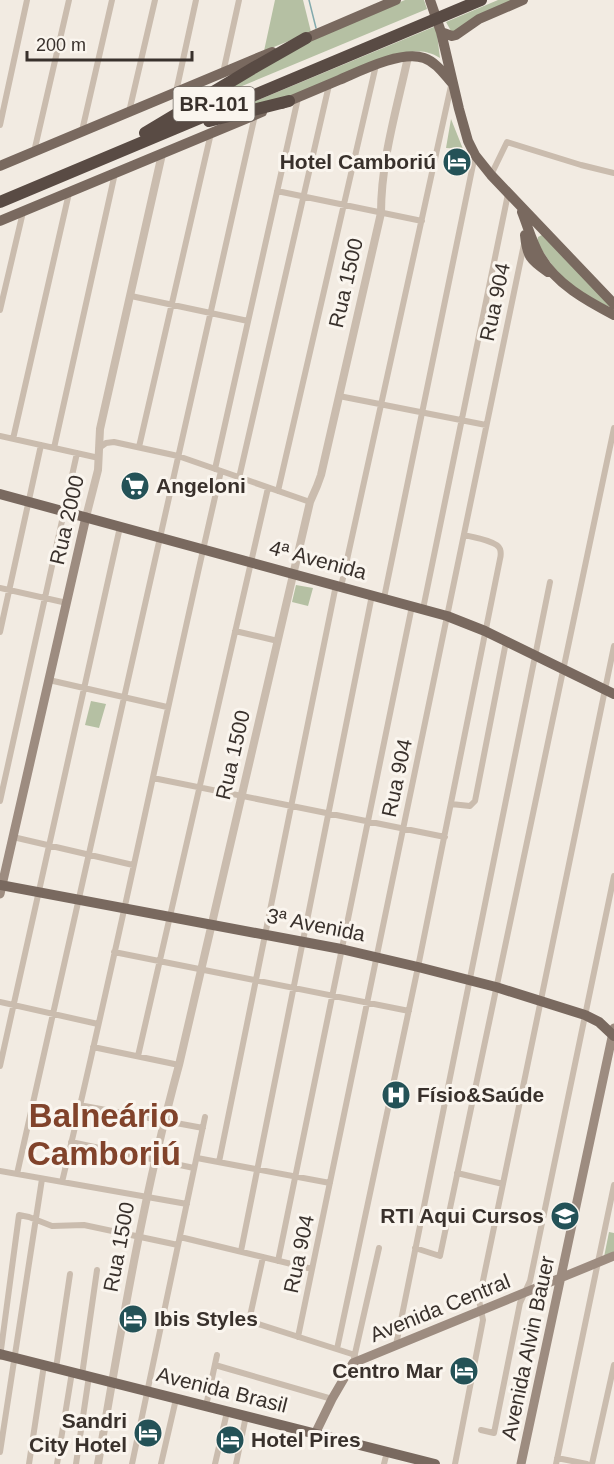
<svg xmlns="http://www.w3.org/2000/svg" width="614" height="1464" font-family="Arial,sans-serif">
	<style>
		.green { fill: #b5c0a3 }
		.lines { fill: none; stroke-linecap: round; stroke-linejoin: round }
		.stream { stroke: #83aaad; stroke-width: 1.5 }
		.minor { stroke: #cabcae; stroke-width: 6 }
		.tertiary { stroke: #cabcae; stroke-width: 8 }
		.secondary { stroke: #9d8c80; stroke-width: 9 }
		.primary { stroke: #79695f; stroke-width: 10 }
		.motorway { stroke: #594b44; stroke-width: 12 }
		.labels { text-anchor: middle; stroke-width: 6; stroke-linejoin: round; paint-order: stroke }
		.shield { fill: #faf5ee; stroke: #736c66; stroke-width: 1.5 }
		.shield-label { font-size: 20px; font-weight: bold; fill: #39312c }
		.poi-label { font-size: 21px; font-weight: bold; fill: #39312c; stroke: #faf5ee; text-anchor: end }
		.street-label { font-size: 21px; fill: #39312c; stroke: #faf5ee }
		.town-label { font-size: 33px; font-weight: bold; fill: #81432b; stroke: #faf5ee }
	</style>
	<rect width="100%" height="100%" fill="#f2ebe2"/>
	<path class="green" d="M275,0H303L311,32L264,51Z
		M405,0H424L427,9L194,106L306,41Z
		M498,0H515L457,31H451L446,22Z
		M436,26L440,58C426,50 420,51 404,53L280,101L222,115Z
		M451,119L463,149L446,148Z
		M542,235L614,309C603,304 591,299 580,292C561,280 548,260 537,242L538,237Z
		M296,585L313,588L308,606L292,602Z
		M91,701L106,704L99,728L85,725Z
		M609,1232L614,1233V1253L604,1257Z"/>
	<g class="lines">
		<path class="stream" d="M309,0L316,28"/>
		<path class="minor" d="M223,73L239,0
			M176,92L196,0
			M129,112L155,0
			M0,125L27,0
			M82,131L112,0
			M34,152L69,0
			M491,175L507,142L581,165L614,173
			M277,191L422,221
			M131,296L248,321
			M0,310L23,212
			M339,396L486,425
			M0,436L99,458
			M13,439L69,193
			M139,447L211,133
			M54,448L115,173
			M99,448L106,443L114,442L178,456L310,502
			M215,469L298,98
			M239,478L329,85
			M278,491L376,65
			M341,587L451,86
			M0,588L67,603
			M384,598L475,155
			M423,609L508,194
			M235,631L278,641
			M0,632L41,445
			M49,680L167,707
			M153,778L445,837
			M0,801L77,453
			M451,804L470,806L475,801L506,642
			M13,837L133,865
			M114,952L409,1011
			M0,1002L98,1024
			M93,1047L179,1065
			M138,1056L268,488
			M0,1066L120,527
			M79,1105L203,1128
			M71,1142L194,1168
			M197,1158L330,1183
			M219,1162L336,585
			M0,1171L187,1204
			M457,1173L503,1184
			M17,1174L255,115
			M62,1182C119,946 166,708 221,471
			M180,1237L312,1269
			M415,1248L440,1256L614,428
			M241,1251L372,595
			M263,1257L249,1321L355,1355
			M278,1261L412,606
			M298,1337L524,244
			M396,1345L550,582
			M337,1349L418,967L500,559C501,555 501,552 500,549C497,541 472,537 464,535
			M0,1357L19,1215L29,1217L52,1226L84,1225L178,1245
			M354,1358L379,1248
			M215,1365L332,1399
			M56,1368L70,1274
			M82,1375L97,1270
			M206,1406L217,1355
			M481,1430L494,1433L520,1303L530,1281L614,876
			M0,1452L42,1179
			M557,1458L587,1464
			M29,1464L44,1365
			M57,1464L72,1372
			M76,1464L89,1376
			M132,1464L205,1117
			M161,1464L176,1399
			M215,1464L227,1412
			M236,1464L246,1416
			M384,1464L387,1452
			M455,1464L483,1320L479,1300L614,646
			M556,1464L614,1185
			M592,1464L614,1365"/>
		<path class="tertiary" d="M86,517L98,470L100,429L162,154
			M98,1464C121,1330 143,1196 179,1065L310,502L317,486L321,475L381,213C381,160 397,108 408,57"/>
		<path class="secondary" d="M0,894L86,517
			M315,1434L332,1399L353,1363L614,1256
			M521,1464L614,1028"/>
		<path class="primary" d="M430,0L441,32L459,109L468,141L475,155L491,175L614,304
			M441,32L452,36L456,35L479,19L523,0
			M300,41L396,0
			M282,104C301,96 320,88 339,80C360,71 401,50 424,58C436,62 444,74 452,83
			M0,166L272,52
			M522,212C528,227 532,243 540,256C556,284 587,301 614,315
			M0,221L262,112
			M525,235C527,256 530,260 548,272
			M0,494L447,616L485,631L614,694
			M0,885L341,949L418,967L496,987L585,1015L599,1022L614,1036
			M0,1354L435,1464"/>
		<path class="motorway" d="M209,121L289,101
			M145,133L255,67L306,38
			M0,202L481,0"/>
	</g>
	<defs>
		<g id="hotel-disc" transform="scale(1.5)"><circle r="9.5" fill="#245257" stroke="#faf5ee"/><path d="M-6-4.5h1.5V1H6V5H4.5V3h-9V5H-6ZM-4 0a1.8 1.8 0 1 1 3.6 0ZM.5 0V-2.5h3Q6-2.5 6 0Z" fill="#fff"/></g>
		<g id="supermarket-disc" transform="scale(1.5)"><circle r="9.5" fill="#245257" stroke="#faf5ee"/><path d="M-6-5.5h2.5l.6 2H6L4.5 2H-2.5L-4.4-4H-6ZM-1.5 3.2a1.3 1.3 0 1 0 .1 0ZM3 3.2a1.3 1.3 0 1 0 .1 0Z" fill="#fff"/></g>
		<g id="hospital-disc" transform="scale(1.5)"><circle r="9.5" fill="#245257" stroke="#faf5ee"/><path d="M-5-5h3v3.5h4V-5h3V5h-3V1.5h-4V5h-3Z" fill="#fff"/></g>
		<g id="university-disc" transform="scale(1.5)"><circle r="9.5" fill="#245257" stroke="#faf5ee"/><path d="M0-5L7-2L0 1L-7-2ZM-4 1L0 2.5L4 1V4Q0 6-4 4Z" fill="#fff"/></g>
	</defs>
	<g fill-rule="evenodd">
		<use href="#hotel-disc" x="457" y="162"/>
		<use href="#supermarket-disc" x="135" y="486"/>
		<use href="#hospital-disc" x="396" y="1095"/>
		<use href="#university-disc" x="565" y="1216"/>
		<use href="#hotel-disc" x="133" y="1319"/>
		<use href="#hotel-disc" x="464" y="1371"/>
		<use href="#hotel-disc" x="148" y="1433"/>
		<use href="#hotel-disc" x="230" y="1440"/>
	</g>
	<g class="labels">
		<rect class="shield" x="173.5" y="87" width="81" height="34" rx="4.5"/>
		<g class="shield-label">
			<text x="214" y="111">BR-101</text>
		</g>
		<g class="poi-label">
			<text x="436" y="169">Hotel Camboriú</text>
			<text x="156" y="493" text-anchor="start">Angeloni</text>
			<text x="417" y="1102" text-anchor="start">Físio&amp;Saúde</text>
			<text x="544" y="1223">RTI Aqui Cursos</text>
			<text x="154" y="1326" text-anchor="start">Ibis Styles</text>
			<text x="443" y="1378">Centro Mar</text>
			<text x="127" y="1428">Sandri<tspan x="127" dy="24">City Hotel</tspan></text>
			<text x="251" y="1447" text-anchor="start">Hotel Pires</text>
		</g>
		<g class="street-label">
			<text transform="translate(346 283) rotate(-77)" y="7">Rua 1500</text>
			<text transform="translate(495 302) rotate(-78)" y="7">Rua 904</text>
			<text transform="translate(67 520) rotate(-77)" y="7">Rua 2000</text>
			<text transform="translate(318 560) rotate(15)" y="7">4ª Avenida</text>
			<text transform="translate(233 755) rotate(-77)" y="7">Rua 1500</text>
			<text transform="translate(397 778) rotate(-78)" y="7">Rua 904</text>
			<text transform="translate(316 925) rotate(11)" y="7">3ª Avenida</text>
			<text transform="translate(119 1247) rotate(-79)" y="7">Rua 1500</text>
			<text transform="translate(299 1254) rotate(-78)" y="7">Rua 904</text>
			<text transform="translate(440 1308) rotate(-22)" y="7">Avenida Central</text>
			<text transform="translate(528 1348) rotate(-78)" y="7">Avenida Alvin Bauer</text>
			<text transform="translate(222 1390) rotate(14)" y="7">Avenida Brasil</text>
		</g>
		<g class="town-label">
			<text x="104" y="1127">Balneário<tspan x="104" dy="38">Camboriú</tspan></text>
		</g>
	</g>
	<path d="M27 51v9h165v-9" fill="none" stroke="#39312c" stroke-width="3"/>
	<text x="36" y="51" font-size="18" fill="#39312c" stroke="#faf5ee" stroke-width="4.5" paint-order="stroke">200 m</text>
</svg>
